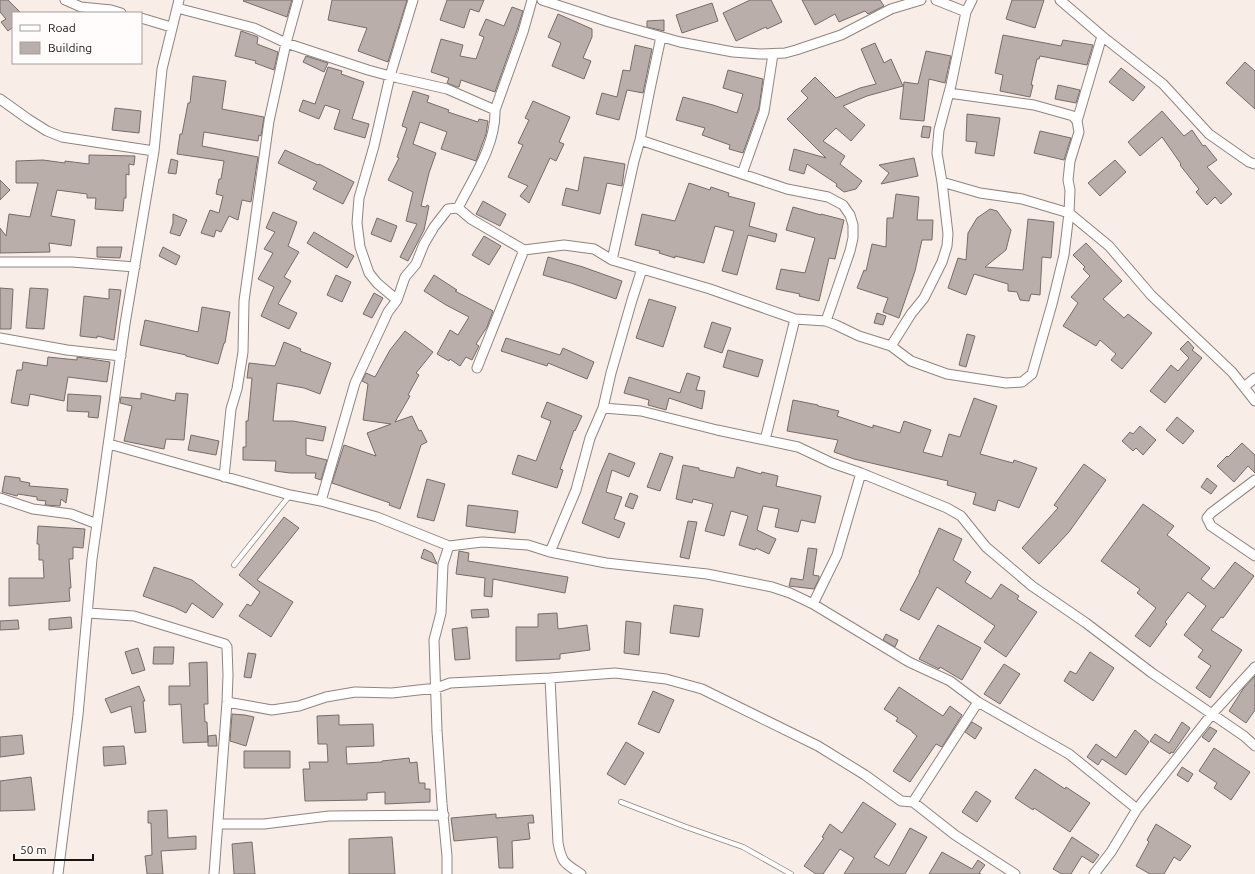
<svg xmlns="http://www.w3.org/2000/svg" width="1255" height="874" font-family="Ubuntu,sans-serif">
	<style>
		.building { fill: #b9aea9; stroke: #776d68 }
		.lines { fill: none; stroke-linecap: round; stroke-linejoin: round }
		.lane-casing { stroke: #8f847f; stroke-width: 6 }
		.street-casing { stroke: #8f847f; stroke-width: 11 }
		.lane { stroke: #fff; stroke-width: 4.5 }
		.street { stroke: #fff; stroke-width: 9 }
	</style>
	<rect width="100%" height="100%" fill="#f9ede8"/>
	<path class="building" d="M0,0H8L21,13H13V27L8,31L1,22L6,19L0,12Z
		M244,0H292L287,17L243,1Z
		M332,0H407L388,62L358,51L367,28L328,20Z
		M447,0H484L479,12L470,9L464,28L440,20Z
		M750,0H771L782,22L767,29L766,27L736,41L723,13Z
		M802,0H880L884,6L868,14L865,11L839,22L835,14L815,25Z
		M1012,0H1044L1035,28L1006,19Z
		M712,3L718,21L682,33L676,15Z
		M512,7L523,11L517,30L495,92L461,80L459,87H457L447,83L449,78L431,72L441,39L463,45L460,56L476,59L484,37L479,35L486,19L504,26Z
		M558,14L592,29V37L583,58L591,61L584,79L552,66L561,43L548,37Z
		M664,20V31L647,27V21Z
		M241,31L258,37L257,44L278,52L274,70L255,63L256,61L235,56Z
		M1003,35L1061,46L1063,40L1093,45L1087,65L1040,56L1039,59H1037L1031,85H1033L1030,97L1000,91L1003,75L995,73Z
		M875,43L884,63L891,59L903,86L867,96L843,106L865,125L851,141L836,128L823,141L845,156L840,164L862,181L856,189L844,192L836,186L837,184L807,164L804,174L789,170L794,149L826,158L787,119L808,98L801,91L815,77L836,98L860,88L876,84L861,49Z
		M635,45L652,49L643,93L627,90L619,120L596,114L602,93L617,97L623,70L630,71Z
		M926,51L951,56L945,83L929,79L924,121L900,119L904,82L918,84Z
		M306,56L328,63L324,72L303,62Z
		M1245,62L1255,71V109L1226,83Z
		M328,67L342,71L341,74L364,82L352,119L369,124L365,138L334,129L340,110L325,105L319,119L299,111L303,100L315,104Z
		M1121,68L1145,87L1133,101L1109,82Z
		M728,70L763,79L759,108L743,153L729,149L730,145L702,135L705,128L676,120L683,97L713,105L737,113L743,94L723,88Z
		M193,76L226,81L222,109L264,117L261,136L259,135L258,141L204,132L202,146L258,157L251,202L242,200L238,220L229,216L221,232L216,230L214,237L201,233L210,210L219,213L223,196L216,194L219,179H221L224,161L177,154L180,134H182L188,103H190Z
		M1058,85L1080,90L1076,103L1055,99Z
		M413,91L429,96L427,102L449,110L448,112L478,122L479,119L488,121L486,134L476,161L441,149L447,132L420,122L413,144L436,153L429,173L421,206L426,207L427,205L429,206L424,230L408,261L400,257L417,224L406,221L413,192L388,180L399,158L397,157L407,128L402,126Z
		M533,101L570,117L559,142L564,144L556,161L550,158L529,203L520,196L528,186L508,177L523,145L518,143L529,120L525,118Z
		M115,108L141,111L139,133L112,130Z
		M1162,111L1184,136L1192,130L1203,146L1205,145L1217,160L1207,167L1232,194L1221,204L1215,197L1207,205L1196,192L1199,189L1180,165L1181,164L1162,137L1140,156L1128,142Z
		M967,114L1000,118L994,156L975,153L977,142L966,141Z
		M923,126L931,127L929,138L921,137Z
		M1040,131L1071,138L1064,160L1034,153Z
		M285,150L318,165L319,164L354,182L343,204L313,189L317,182L278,163Z
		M89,155L135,156L134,165L129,164V175L126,174V198H124L123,211L95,209L96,198H87V194L57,190L51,216L75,220L71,246L49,243L50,252L0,253V228L6,236L9,214L30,217L38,183H16V161L43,160L65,163V161L89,164Z
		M584,157L625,164L622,186L607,183L600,214L562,205L566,188L578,191Z
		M914,158L918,176L881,184L889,173L879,165Z
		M171,159L178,161L176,174L168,173Z
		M1115,160L1126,172L1100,196L1088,183Z
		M0,180L10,190L0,200Z
		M689,183L710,190L711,187L729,193L728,196L755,203L749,226L777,234L775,242L748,235L737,275L722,271L734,231L715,226L704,263L675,256V258L659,253L660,251L635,245L642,214L675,221Z
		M896,194L919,197L917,220H933L932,240H922L915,271L899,318L883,312L888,298L857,288L864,270L866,271L872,244L886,247L887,218H893Z
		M483,201L506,214L500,226L476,214Z
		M793,207L821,215V214L844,220L835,259L829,258L819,301L799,296L800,294L776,289L781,269L805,273L815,238L786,230Z
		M990,209L997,211L1011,230L1006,250L985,267L1023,270L1028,219L1054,222L1051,258L1042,257L1040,295L1031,294L1029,301L1020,300L1017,292L1008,291V284L974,274L966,295L948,288L958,258L966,260L968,233L977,218Z
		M273,212L297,222L288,246L299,252L284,277L291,281L278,304L297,313L289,329L261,316L274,287L258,279L273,253L264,249L275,232L266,228Z
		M173,214L187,220L180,236L170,233L173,223Z
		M377,218L397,226L391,242L371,234Z
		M314,232L354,256L347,268L307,243Z
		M484,236L501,246L489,265L472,255Z
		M1086,243L1122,281L1103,299L1124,318L1128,314L1152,333L1122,369L1111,360L1116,354L1100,340L1096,346L1063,326L1078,303L1071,297L1090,276L1083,269L1085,267L1073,255Z
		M97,247H122L120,258L97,257Z
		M163,247L180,256L176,265L159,256Z
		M548,257L583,267L622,281L616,299L571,283L543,275Z
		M336,275L351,282L342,302L327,295Z
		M434,275L457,290L455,291L493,311L487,327L476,344L479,346L472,360L466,357L460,366L450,359L449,361L437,354L450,330L458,335L469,317L446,305L424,291Z
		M0,288L13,289L11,329H0Z
		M30,288L48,289L44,329L26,328Z
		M109,289L121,290L114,340L97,336V338L80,336L84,296L109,299Z
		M374,293L383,298L372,318L363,314Z
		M649,299L676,307L663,347L636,338Z
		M202,307L230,312L225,343H224L218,364L186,356V355L140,345L145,320L198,332Z
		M877,313L886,316L883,325L874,323Z
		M712,322L731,328L722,353L704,347Z
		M405,331L433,352L416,373L419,375L408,395L410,396L395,422L412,416L419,431L421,430L427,442L421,445L400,509L389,505L390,503L332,483L344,445L376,456L367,433L391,424L363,420L368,384L362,381L366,373L375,377L390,350Z
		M967,334L975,336L966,367L959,365Z
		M506,338L560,355L563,348L594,362L587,379L548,363L547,366L501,351Z
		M1188,341L1194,348L1192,350L1202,358L1165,403L1150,391L1171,365L1178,371L1189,358L1180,349Z
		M284,342L301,349L300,351L331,363L320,394L304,388L277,383L273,421H293L326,427L323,441L306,438V455L327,460L321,480L315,478L316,473H290L275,471L276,461L243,460V447H246V421H248L252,378H247L249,363L275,366Z
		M728,350L763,360L758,377L723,367Z
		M48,357L77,360V357L110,362L107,382L68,377L64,401L30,394L28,406L11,403L17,370H22L23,362L47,366Z
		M687,373L700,377L696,390L705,391L702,409L669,398L666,410L648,405L649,400L624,393L629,377L680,393Z
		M141,393L175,401L176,393L188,394L184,440L166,439L164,449L124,441L132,406L120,403L121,397L141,399Z
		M68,394L101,396L98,418L88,417L89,412L67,411Z
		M974,398L997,406L980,454L1013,463L1014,460L1037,468L1019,508L998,500L995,511L973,504L976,493L947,485L948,481L854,459L834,452L838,440L787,431L793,400L818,405V406L839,411L837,416L873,428V425L900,433L904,421L931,430L923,452L942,457L949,434L960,437Z
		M547,402L582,416L575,431L574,430L560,469L563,470L557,488L512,474L518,455L536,461L551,421L541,417Z
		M1177,417L1194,431L1183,444L1166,430Z
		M1140,426L1156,440L1143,455L1136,448L1133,451L1122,441L1130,432L1133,434Z
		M191,435L219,441L216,455L188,450Z
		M1242,443L1255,455V473L1248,466L1234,482L1217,466L1227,456L1228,457Z
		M609,453L635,463L629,477L612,470L606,492L622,497L614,519L625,523L619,538L582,523L599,477Z
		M660,453L673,457L660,491L647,487Z
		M1084,464L1106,480L1069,532L1039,564L1022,548L1058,508L1054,505Z
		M683,465L699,468V470L734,478L737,467L761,474L762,472L778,476L776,486L821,496L815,523L801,520L798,532L775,527L779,509L763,506L757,530L776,539L769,554L756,548L755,550L739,545L748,516L731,511L724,536L705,531L713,504L693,499L692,503L676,499Z
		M5,476L20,478V481L30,483L29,486L68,489L66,503L61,499L60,506L45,505L46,501L37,500V497L18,494L17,496L2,492Z
		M1207,478L1217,486L1211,494L1201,487Z
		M427,479L445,484L434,521L417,517Z
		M630,493L638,496L633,509L625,506Z
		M1143,504L1174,526L1167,535L1210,568L1201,579L1214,589L1235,562L1254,576L1223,618L1221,617L1211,630L1242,650L1210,698L1196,688L1211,666L1198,657L1203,650L1184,635L1206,606L1188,592L1165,622L1167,624L1150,647L1135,636L1156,608L1137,593L1140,589L1101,561Z
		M468,505L518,511L515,533L466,526Z
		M284,517L299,528L257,580L293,602L271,637L239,616L247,604L251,606L260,592L239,575Z
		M688,521L697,522L689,559L680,557Z
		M38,526L85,529L83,548L73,547V559H69L71,588H69L70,601L9,606V578H44L43,560H39V544H37Z
		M939,528L962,539L953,560L971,572L965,582L991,599L1001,584L1019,596L1017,599L1037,612L1006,657L984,642L995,626L937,587L919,620L900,610L920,572H919Z
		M808,548L817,549L813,575L819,576V579L814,589L789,586L791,578L803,580Z
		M424,549L432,553L437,564L421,558Z
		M459,551L469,553L468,561L568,577L565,593L493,579L492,597L484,596L485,578L456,574Z
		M154,567L192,580L223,604L213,618L192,603L186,613L174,607L143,596Z
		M674,605L703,609L699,637L670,633Z
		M488,609L489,617L472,618L471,610Z
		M557,613L558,629L587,625L590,650L560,654V659L516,661V627H538V614Z
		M71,617L72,628L49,630V619Z
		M18,620L19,629L0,630V621Z
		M626,621L641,623L639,655L624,653Z
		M938,625L981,648L962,680L940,667L939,669L919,659Z
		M467,627L470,659L455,660L452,629Z
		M886,634L898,640L895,647L883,640Z
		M154,647H174L173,664H153Z
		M138,648L145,670L132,674L125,652Z
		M1090,652L1114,668L1093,701L1064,681L1070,671L1076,674Z
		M248,653L256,654L251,678L244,677Z
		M207,662L208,704H204L205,722H207L208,742L183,743L181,704L169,705V686H190L189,663Z
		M1004,664L1020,674L1000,704L984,694Z
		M1255,676V710L1246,723L1229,711L1243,689Z
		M139,686L145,701H143L146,732L135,733L131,706L111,713L105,699Z
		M899,687L943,716L950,706L962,715L942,747L936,744L910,782L893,771L917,736L912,732V731L896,721L898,718L884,709Z
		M653,691L674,700L659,733L638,724Z
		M232,714L245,715L254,717L246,746L230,741Z
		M339,715V725L373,724L374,746L346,747L347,764L382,762V761L409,758L410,763L417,762L419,783H425V789H430V802L385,804V792L367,793V800L305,801L303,769H310L309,762H328L327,744H318L317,716Z
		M972,722L982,728L975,739L965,732Z
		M1182,722L1190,728L1173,753L1171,752L1170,754L1150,741L1155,734L1169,743Z
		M1210,727L1217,731L1209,742L1202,737Z
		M1135,730L1149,742L1126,775L1102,759L1098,765L1087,757L1096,744L1116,758Z
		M22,735L24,754L0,757V737Z
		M216,735L217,746H208V736Z
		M626,742L644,753L625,785L607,774Z
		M124,746L126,764L104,766L103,747Z
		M1214,748L1250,772L1231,800L1214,788L1217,783L1199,771Z
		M244,751H290V768H244Z
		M1182,767L1193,774L1188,782L1177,775Z
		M1035,769L1065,789L1066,787L1090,803L1070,832L1034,808L1033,810L1015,798Z
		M31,777L35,810L0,811V781Z
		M976,791L991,801L977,822L962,812Z
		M863,802L896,824L874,857L889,866L910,828L927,837L905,874H844L854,858L840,849L823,874H816L804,866L824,838L822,837L830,824L842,833Z
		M167,810L168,838L196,836V849L161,851L163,874H147L145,856L152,855L151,823H148V811Z
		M496,814V818L533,815L534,823H528L530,839L512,841L513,868H499L497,837L454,841L451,818Z
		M1156,824L1191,846L1180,861L1174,857L1164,874H1150L1136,866L1149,842L1147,840Z
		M392,837L395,874H349V839Z
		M1072,837L1099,855L1093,863L1082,856L1071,874H1062L1053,869Z
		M252,842L255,874H234L232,844Z
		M942,852L972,869L978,860L985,865L979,873L981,874H929Z"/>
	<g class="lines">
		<g class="lane-casing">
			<path id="lane" d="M234,565L290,495
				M621,802L686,827L743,847L791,874"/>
		</g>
		<g class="street-casing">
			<path id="street" d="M65,0L81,7L111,10L121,13
				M542,0L609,22L680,42L733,52L760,54L785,53L796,50L841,35L891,9L921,0
				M936,0L966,12
				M1060,0L1102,36L1163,84L1209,134L1249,162L1255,164
				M177,8L254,28L286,43L368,70L390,76L447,89L495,110
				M141,18L171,27
				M0,99L28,119L47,131L62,137L154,151
				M1077,121L1102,36
				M640,140L787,189L828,197L843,205L850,215L853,225V238L850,251L826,321
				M742,174L764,112L773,54
				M942,182L980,193L1022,199L1069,213L1109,246L1151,295L1232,372L1255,401
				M458,208L471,219L524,250L564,245L594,249L612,260L710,289L795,319L826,321L836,325L859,336L891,346L911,361L947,374L1006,383L1022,382L1032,374L1052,304L1064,255L1069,213L1070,190L1068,180L1070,161L1079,132L1077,121L1073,116L1034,105L949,93
				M612,260L634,161L640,140L650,89L661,37
				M0,262H72L135,267
				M397,300L377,283L369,273L360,247L357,223L359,198L374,146L390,76L413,0
				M0,338L67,350L121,356
				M891,346L911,314L924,298L942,262L947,246L948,234L942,182L937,153L939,130L951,85L966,12L972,0
				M477,368L524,250
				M1244,387L1255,378
				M603,408L641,411L717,430L798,447L832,463L861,473L947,508L961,516L986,547L1032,586L1086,623L1152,673L1244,736L1255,746
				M765,440L795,319
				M109,444L290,495L321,501L377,517L449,546L482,542L528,545L550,552L606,563L707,574L772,587L790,593L813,604L909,662L950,681L978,702L1069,754L1137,809
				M224,477L231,409L237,389L243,352L244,301L269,121L286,43L298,0
				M1255,480L1211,513L1207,518L1211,526L1255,556
				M0,498L33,509L71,514L97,524
				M321,501L355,383L388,312L397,300L405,277L416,264L424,244L434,227L448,209L458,208C473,178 496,145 495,110L523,32L532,0
				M550,552L576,490L590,438L603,408L611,373L632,300L642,269
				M813,604L837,555L861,473
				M88,613L134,616L225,644L227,647L228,675L227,702L214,874
				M550,678L558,843C562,863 564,863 581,874
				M227,702L272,710L299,706L326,697L355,692L392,693L436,688L450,683L550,678L615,673L666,679L702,689L818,746L865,775L901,801L913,802L955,835L1015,874
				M913,802L978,702
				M218,824H264L329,816L444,815
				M58,874L78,715L92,559L97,524L125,324L154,151L162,69L179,0
				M447,874V856L442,804L437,731L434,640L441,613L443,564L449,546
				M1094,874L1111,852L1137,809L1212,714L1255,667"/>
		</g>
		<use href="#lane" class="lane"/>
		<use href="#street" class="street"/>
	</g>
	<rect x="12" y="12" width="130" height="52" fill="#fffcfb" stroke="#a39f9e"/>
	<rect x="20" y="25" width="20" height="6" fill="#ffffff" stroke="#a39f9e"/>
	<text x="48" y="32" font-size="12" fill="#181412">Road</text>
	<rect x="20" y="42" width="20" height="12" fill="#b9aea9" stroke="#a39f9e"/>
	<text x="48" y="52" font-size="12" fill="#181412">Building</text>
	<path d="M14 854v6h79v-6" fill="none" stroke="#181412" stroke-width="2"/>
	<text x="20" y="854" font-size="12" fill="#181412" stroke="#fffcfb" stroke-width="3" paint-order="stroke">50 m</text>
</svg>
